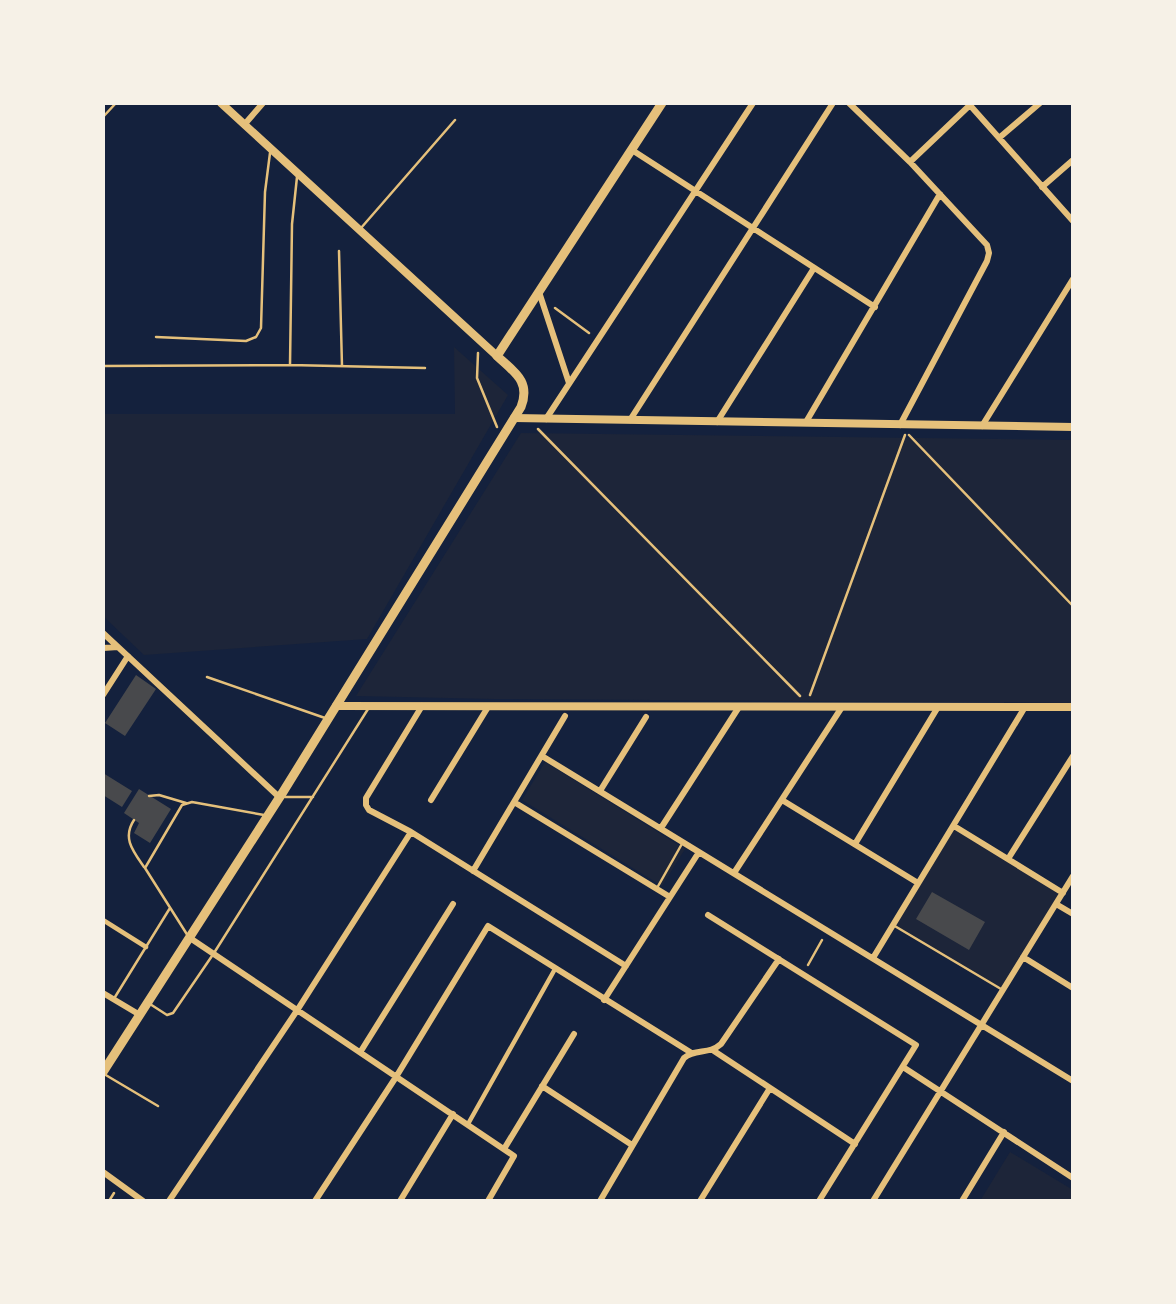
<svg xmlns="http://www.w3.org/2000/svg" width="1176" height="1304" font-family="Cabin,sans-serif">
	<style>
		.green { fill: #1d2539 }
		.building { fill: #48494c }
		.lines { fill: none; stroke-linecap: round; stroke-linejoin: round }
		.path { stroke: #e5c07b; stroke-width: 2.5 }
		.service { stroke: #e5c07b; stroke-width: 2.5 }
		.pedestrian { stroke: #e5c07b; stroke-width: 4.5 }
		.minor { stroke: #e5c07b; stroke-width: 6 }
		.tertiary { stroke: #e5c07b; stroke-width: 8 }
		.secondary { stroke: #e5c07b; stroke-width: 9 }
	</style>
	<rect width="100%" height="100%" fill="#14213d"/>
	<path class="green" d="M454,347L508,395L367,639L144,655L103,616V414H455Z
		M521,433L1073,440V703L494,699L356,696Z
		M545,762L685,849L662,886L522,800Z
		M954,826L1063,893L1003,990L893,925Z
		M1010,1152L1073,1190V1201H980Z"/>
	<path class="building" d="M136,675L156,689L125,736L105,723Z
		M103,773L132,791L122,807L103,795Z
		M139,789L171,809L150,843L134,833L139,823L124,813Z
		M932,892L985,922L969,950L916,919Z"/>
	<g class="lines">
		<path class="path" d="M555,308L589,333
			M478,353L477,378L497,427
			M538,429L800,696
			M909,435L1073,606
			M810,695L905,435
			M808,965L822,940
			M109,1201L114,1193"/>
		<path class="service" d="M103,117L116,103
			M361,228L455,120
			M339,251L342,366
			M156,337L246,341L256,337L261,328L265,192L270,153
			M290,365L292,224L297,177
			M103,366L290,365L425,368
			M207,677L325,718
			M149,796L159,795L186,803
			M285,797H313
			M134,820C122,838 133,851 144,867
			M657,888L683,842
			M893,925L1001,989
			M188,936L145,868L182,805L192,802L264,815
			M115,997L170,908
			M150,1004L167,1015L173,1013L214,953L368,709
			M104,1074L158,1106"/>
		<path class="pedestrian" d="M103,920L146,947
			M468,1124L555,969"/>
		<path class="minor" d="M849,103L910,162L987,245L989,253L987,261L900,425
			M968,103L1073,221
			M244,125L263,103
			M999,138L1040,103
			M632,150L875,307
			M910,162L970,105
			M1042,187L1073,160
			M539,292L569,383
			M546,419L753,103
			M630,420L833,103
			M717,422L814,268
			M806,422L940,194
			M982,426L1073,279
			M103,633L279,797
			M103,648L118,647
			M103,695L128,656
			M422,706L366,798V805L369,810L411,832L626,966
			M542,756L1073,1081
			M600,791L646,717
			M431,800L488,707
			M782,800L918,883
			M514,802L670,897
			M954,826L1063,893
			M661,828L739,707
			M855,844L938,707
			M1008,859L1073,756
			M473,871L565,716
			M734,873L842,707
			M1056,904L1073,914
			M708,915L916,1045L819,1201
			M190,938L514,1156L488,1201
			M1023,957L1073,988
			M873,958L1025,707
			M103,993L140,1015
			M604,1000L699,852
			M361,1051L453,904
			M714,1051L855,1144
			M903,1067L1073,1178
			M542,1086L632,1145
			M504,1149L574,1034
			M103,1172L143,1201
			M169,1201L298,1009L411,832
			M315,1201L396,1077L488,926L690,1052
			M400,1201L453,1114
			M600,1201L684,1058C695,1048 709,1055 721,1044L779,959
			M700,1201L770,1088
			M873,1201L1073,876
			M962,1201L1004,1132"/>
		<path class="tertiary" d="M221,103L497,356
			M514,418L1073,427
			M336,706L1073,707"/>
		<path class="secondary" d="M103,1072L283,792L521,407C531,381 514,372 497,356L662,103"/>
	</g>
	<rect width="1176" height="1304" fill="none" stroke="#f6f1e7" stroke-width="210"/>
</svg>
